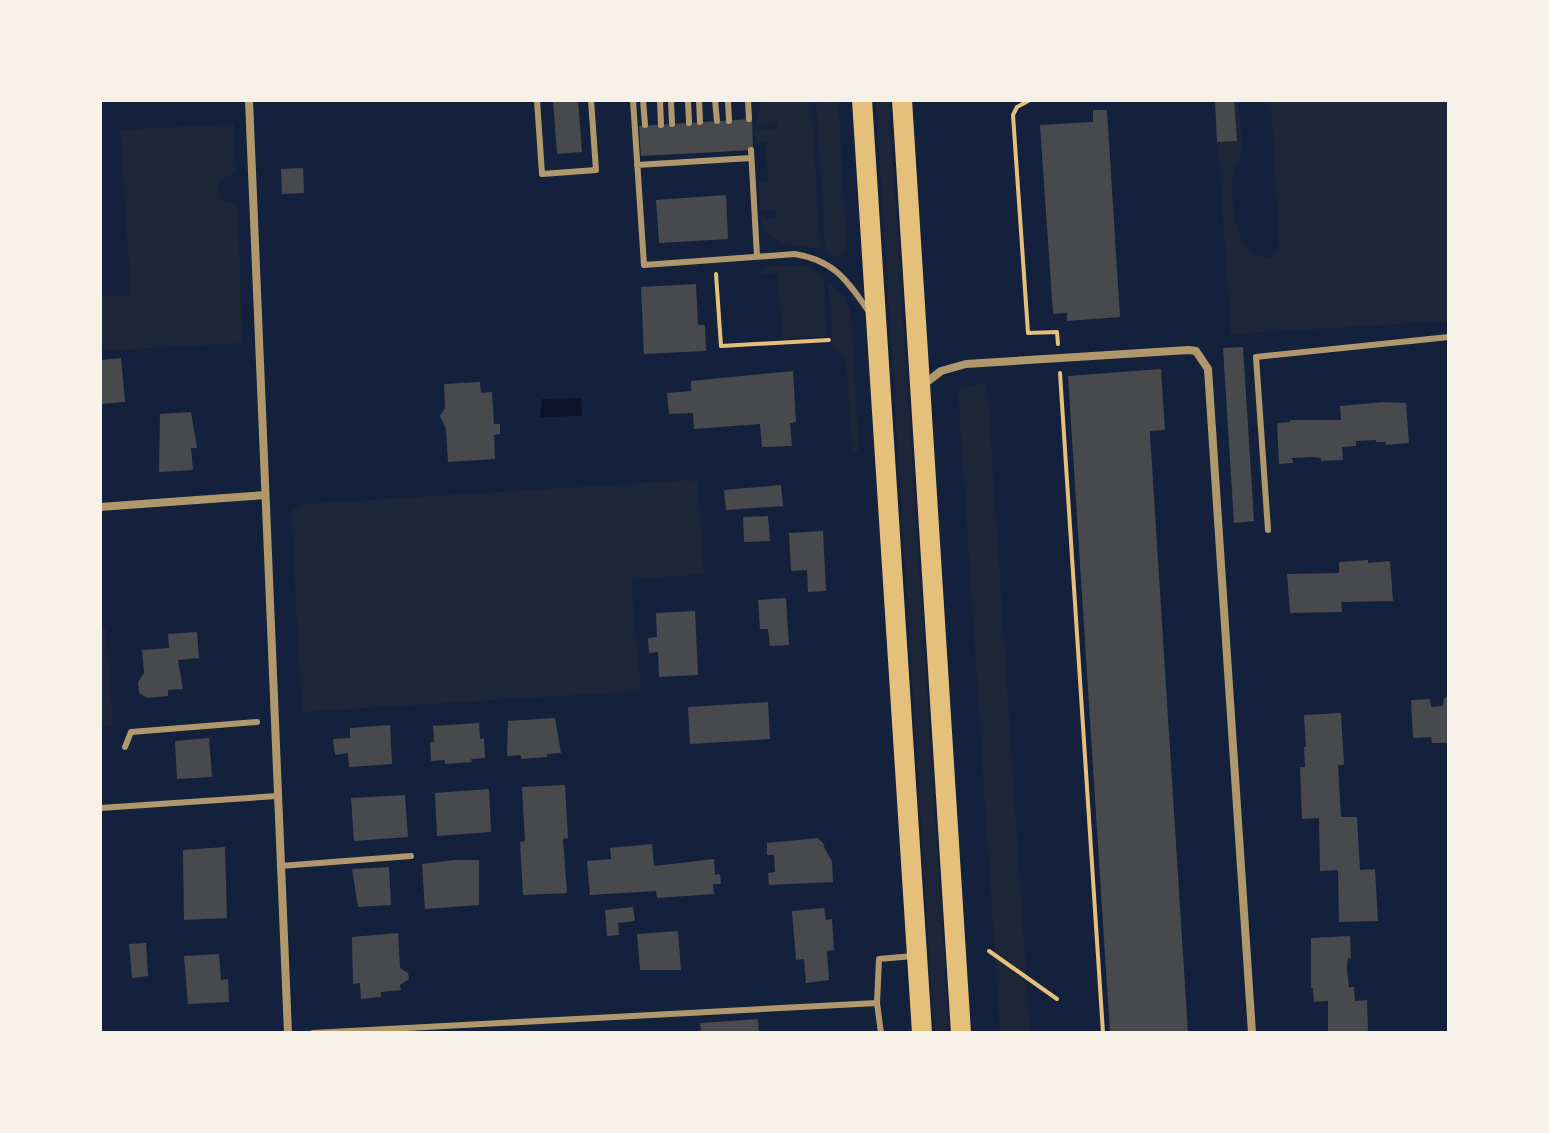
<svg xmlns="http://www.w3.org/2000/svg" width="1549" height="1133" font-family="Arial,sans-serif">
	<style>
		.green { fill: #1d2539 }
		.water { fill: #0b132b }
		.building { fill: #48494c }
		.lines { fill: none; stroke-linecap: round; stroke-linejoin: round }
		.path { stroke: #e5c07b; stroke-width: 4 }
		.service { stroke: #b1986c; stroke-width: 6 }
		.minor { stroke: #b1986c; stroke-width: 8 }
		.primary { stroke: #e5c07b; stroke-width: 20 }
	</style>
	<rect width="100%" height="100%" fill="#14213d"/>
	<path class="green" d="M761,100H811L821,249L782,243L764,232L760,214L764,219L777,218L775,210L761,211L759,182L768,181L765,142H756L755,129H778L777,123L755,126Z
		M816,100H838L847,249L838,258L825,251Z
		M876,100H889L949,1033H934Z
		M1215,100H1238L1243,151L1233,172L1232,193L1235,220L1242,243L1253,255L1268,258L1279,249L1272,118L1265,100H1449V321L1231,334Z
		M234,124L236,173L219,180L220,199L238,205L242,343L100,351V297L131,295L120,130Z
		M801,265L809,267L824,277L827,337L782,339L778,273L760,274V271L769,266Z
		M828,282L843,295L851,312L859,450L853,455L846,359L832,344Z
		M987,382L1030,1033H1000L958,389Z
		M690,480L698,483L704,574L631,580L641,691L302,712L291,511L306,504Z
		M106,628L113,725L100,726V629Z"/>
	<path class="water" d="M581,398L582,416L540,417L542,399Z"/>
	<path class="building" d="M553,100H578L582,152L557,154Z
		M1215,100H1234L1237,141L1217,142Z
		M1093,110H1107L1120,317L1067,321V313L1053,314L1040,125L1093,122Z
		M752,119L753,150L641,156L639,126Z
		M303,168L304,193L282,194L281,169Z
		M726,195L728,239L659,243L656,200Z
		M696,284L698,325H705L706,351L644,354L641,287Z
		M1243,347L1254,521L1234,523L1223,348Z
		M121,358L125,402L101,404L100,360Z
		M1161,369L1165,430L1150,431V434L1188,1033H1110L1068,376Z
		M793,371L796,422L790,423L792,446L762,447L760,424L694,429L693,413L669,414L667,393L691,391V381Z
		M480,382L481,393L492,392L494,424H500V434L494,435L495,459L448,462L446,429L440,416L445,408L444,384Z
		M1384,402L1406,403L1409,443L1386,445V442H1376V440L1356,441V446L1342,447L1343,460L1321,461V458L1311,457L1292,458L1293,463L1279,464L1277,423L1290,422V420H1341L1340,406Z
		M191,412L197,448H191L193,470L159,472L160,414Z
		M781,485L783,506L726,510L724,490Z
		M768,516L770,541L744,542L743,517Z
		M823,531L826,591L808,592L807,570L791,571L789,533Z
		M1368,560V563L1390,561L1393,601L1341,602L1342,612L1290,613L1287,574L1339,573V562Z
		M786,598L789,645L770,646L768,629H760L758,600Z
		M695,611L698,675L659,677L658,652L649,653L648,638L657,637L656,613Z
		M197,632L199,658L178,660L183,689L168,690V696L147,698L139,693L138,682L144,673L142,650L169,648L168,634Z
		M1444,698H1449V743H1432L1431,737L1413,738L1411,700L1430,699L1431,707L1443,706Z
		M768,702L770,739L690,744L688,707Z
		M1341,713L1344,765H1338L1341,817H1357L1360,870L1375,869L1378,921L1339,922L1338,870L1320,871L1319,818L1302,819L1300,767H1305L1304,747H1306L1304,715Z
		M555,718L561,753L547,754V757L521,759V755L507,756L508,721Z
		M479,723L480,739L484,738L485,758L471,759L472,762L445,764V760L431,761L430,742H434L433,726Z
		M390,725L392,764L349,767L348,753L335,755L333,739L350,738V728Z
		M209,738L212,777L177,779L175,741Z
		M565,785L568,838L563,839L567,893L523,895L520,842L525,841L522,787Z
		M489,789L491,832L437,836L435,793Z
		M405,795L408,837L354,841L351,798Z
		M818,838L825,845L823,846L832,861L833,882L769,885L768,873L775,872L774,855H767V843Z
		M652,844L654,866L714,859L715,875L720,874L721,884H713L714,894L657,898L656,891L590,895L587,861L611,859L610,848Z
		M225,847L227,918L184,920L183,850Z
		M454,860H479V905L425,909L422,864Z
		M389,867L391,905L358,907L352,869Z
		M633,907L635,921L618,923L619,935L607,936L605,910Z
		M824,908L826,920L832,919L834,950L827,951L829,980L806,983L804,959L796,960L792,911Z
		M678,931L681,970H640L637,934Z
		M398,933L400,968L408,973L409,979L400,985L401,990L381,992V997L361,999L360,983L353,984L352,937Z
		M1350,936L1351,958H1348L1347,968L1349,987H1354L1355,1001L1367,1000L1368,1032L1328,1033V1001L1314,1002L1313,988H1311V938Z
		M146,943L148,976L132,978L129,944Z
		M219,954L221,980L228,979L229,1002L188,1004L184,956Z
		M758,1019L759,1033H701L700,1023Z"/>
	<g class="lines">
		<path class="path" d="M1030,100L1017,107L1013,115L1028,333L1057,332L1058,344
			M716,274L721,346L829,340
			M1060,373L1103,1033
			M989,951L1057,999"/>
		<path class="service" d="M537,100L542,174L596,170L591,100
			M633,100L644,265L795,254C836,261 847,281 870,313
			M643,100L645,125
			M660,100L661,125
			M671,100L672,124
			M688,100L689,123
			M699,100L700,122
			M715,100L717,121
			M728,100L729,121
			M748,100L749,119
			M751,150L757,256
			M637,165L751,158
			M1268,530L1256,357L1449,337
			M125,747L131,732L257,722
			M100,808L277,796
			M280,866L411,856
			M877,1003L881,1033
			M313,1033L877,1003L879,959L913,956"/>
		<path class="minor" d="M249,100L288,1033
			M923,385L941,371L966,364L1189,350L1196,351L1208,369L1252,1033
			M100,507L265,495"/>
		<path class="primary" d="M862,100L922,1033
			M902,100L961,1033"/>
	</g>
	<rect width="1549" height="1133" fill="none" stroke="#f6f1e7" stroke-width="204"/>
</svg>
